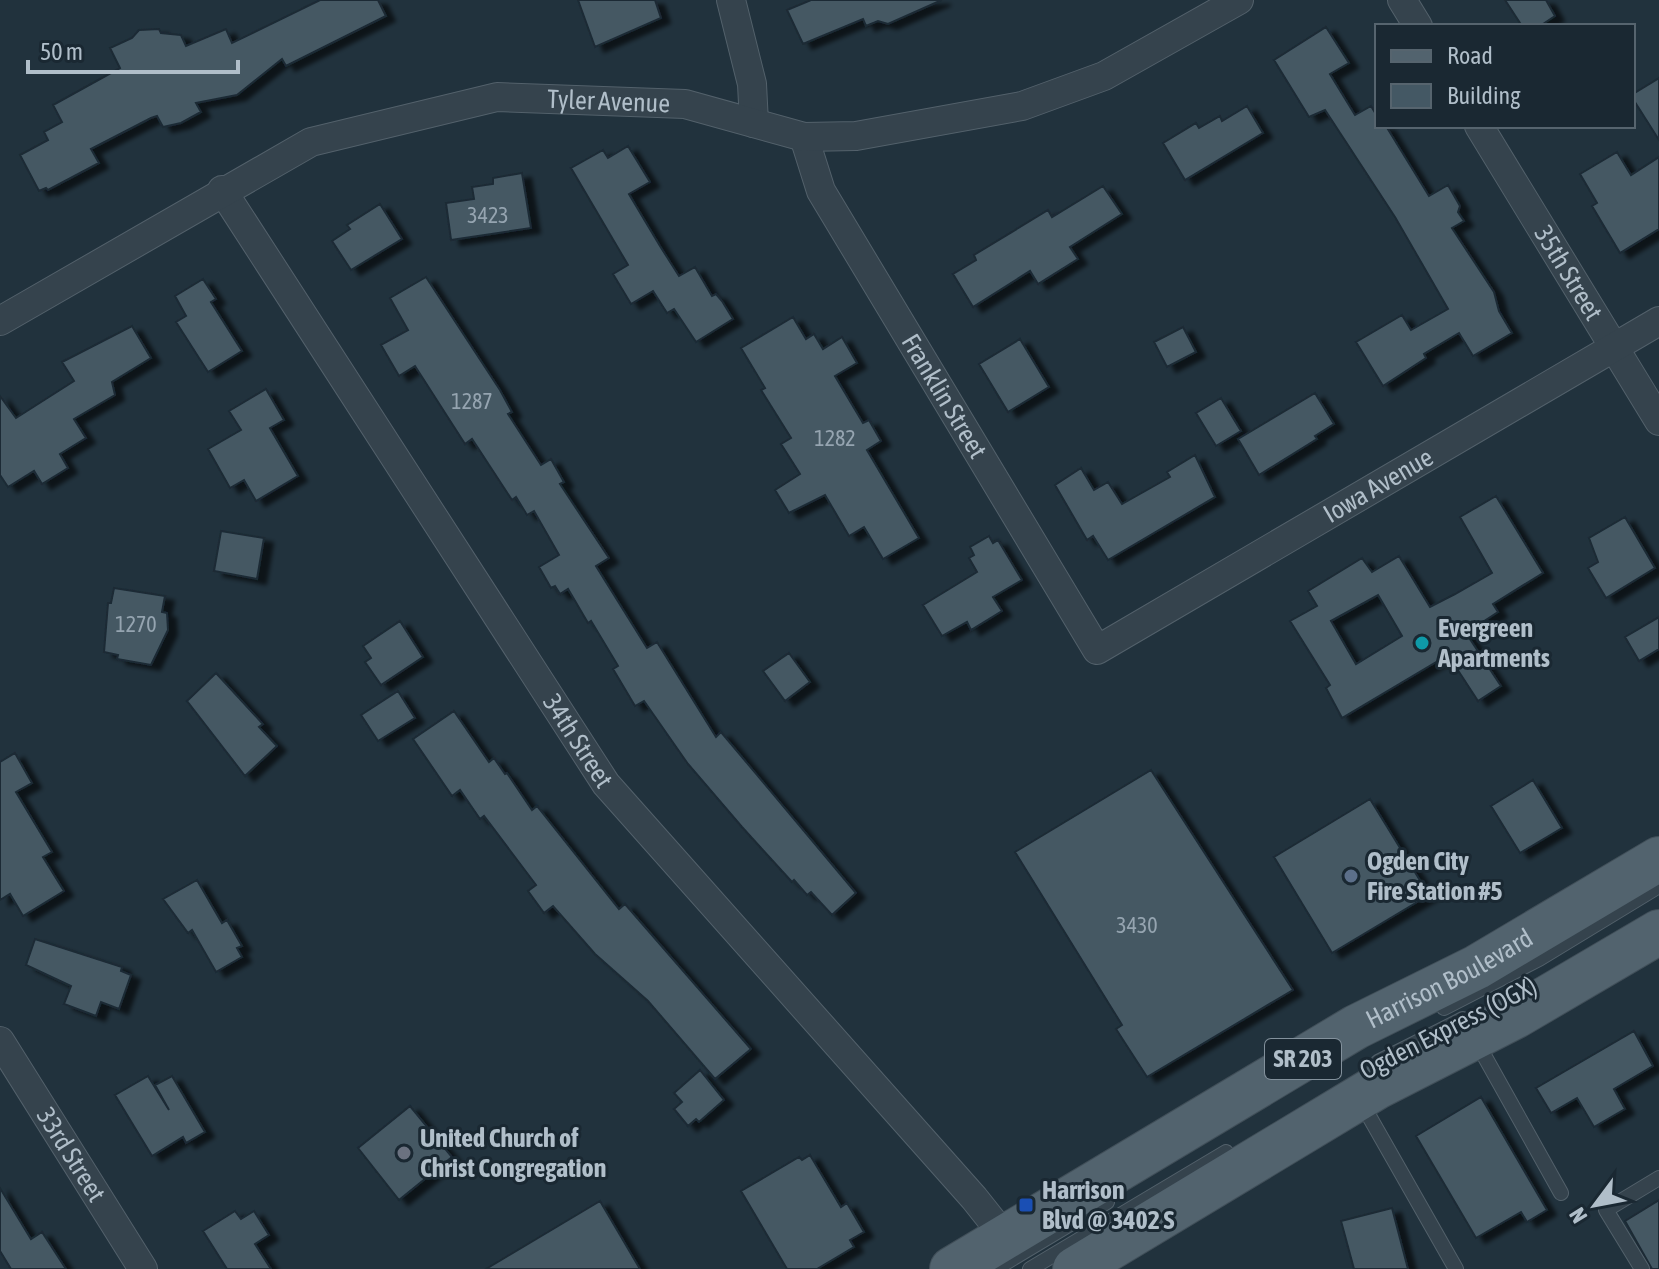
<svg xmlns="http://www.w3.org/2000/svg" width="1659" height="1269" font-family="'Asap Condensed',sans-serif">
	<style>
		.building { fill: #445864; stroke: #1c2a34; stroke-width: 2; fill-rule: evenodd; filter: url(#shadow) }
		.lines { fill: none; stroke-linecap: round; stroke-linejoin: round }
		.service-casing { stroke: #53616b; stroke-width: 16 }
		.minor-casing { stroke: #53616b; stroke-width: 30 }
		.primary-casing { stroke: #414f59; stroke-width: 46 }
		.service { stroke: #35434d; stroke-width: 14 }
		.minor { stroke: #35434d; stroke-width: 28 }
		.primary { stroke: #52636e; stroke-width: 44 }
		.culture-dot { fill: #0f9aa8; stroke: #1a2832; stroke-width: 3 }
		.service-dot { fill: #5c6f8a; stroke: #1a2832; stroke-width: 3 }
		.worship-dot { fill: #6b7280; stroke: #1a2832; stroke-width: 3 }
		.transit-dot { fill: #1a4fb4; stroke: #1a2832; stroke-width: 3 }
		.labels { text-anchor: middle; stroke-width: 6; stroke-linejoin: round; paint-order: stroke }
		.number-label { font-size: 22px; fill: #95a4b0 }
		.shield { fill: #1a2832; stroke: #83919c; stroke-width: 2 }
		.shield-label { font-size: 24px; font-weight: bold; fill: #b0bec9 }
		.street-label { font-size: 26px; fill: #b0bec9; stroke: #1a2832 }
		.poi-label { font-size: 26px; font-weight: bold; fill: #b0bec9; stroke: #1a2832; text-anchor: start }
	</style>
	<defs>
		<filter id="shadow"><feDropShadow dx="9" dy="5" stdDeviation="2" flood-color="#0009"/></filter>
	</defs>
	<rect width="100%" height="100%" fill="#21323d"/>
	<path class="building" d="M320,0H378L386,16L286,66L282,59L237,95L196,103L201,112L181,123L163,127L157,116L151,118L91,149L99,163L48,190L46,188L39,191L20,155L48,140L44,132L62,122L53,105L120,68L110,48L132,38L139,30L159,29L161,33L181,35L186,46L226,29L232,43Z
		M578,0H655L661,18L595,47Z
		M811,0H942L888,24L878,21L866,26L863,19L803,44L787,10Z
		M1505,0H1546L1555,16L1540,26H1522Z
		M1326,27L1349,63L1330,74L1355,115L1371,106L1377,116V126H1386L1429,196L1448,185L1460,206L1458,212L1464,221L1452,228L1494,292L1499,311L1512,333L1473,356L1459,333L1424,354L1426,358L1383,386L1356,342L1402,315L1411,330L1448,309L1395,217L1325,110L1309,117L1274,60Z
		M1659,78V140L1633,99V94Z
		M1247,106L1263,133L1185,180L1163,143L1196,123L1199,128L1220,116L1222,121Z
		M628,146L650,182L629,194L660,246L679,276L695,267L712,296L716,294L722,301L733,319L696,342L674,309L667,313L653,291L631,304L613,274L628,265L571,168L603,150L608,158Z
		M1617,152L1631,175L1659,157V229L1620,253L1592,206L1597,203L1580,174Z
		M522,173L531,228L451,240L446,203L474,199L472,187L493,184V178Z
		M1103,186L1122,214L1070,247L1078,259L1038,284L1030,271L973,307L953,274L976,260L974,255L1048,210L1052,217Z
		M380,204L402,239L351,270L332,241L350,229L347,225Z
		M426,277L500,390L512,412L508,414L541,465L551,459L564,482L560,484L609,558L596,566L647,648L657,642L716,737L721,732L856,893L832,915L811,892L807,895L794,880L792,882L742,827L688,764L644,701L635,706L613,669L618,666L591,621L588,623L568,589L560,594L555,586L551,588L539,567L559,555L534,511L527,515L516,497L512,500L472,439L465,444L415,366L399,376L381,345L408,330L390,298Z
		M203,279L216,299L211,302L242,351L208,372L176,322L186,316L175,296Z
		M793,317L806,339L814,334L823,349L842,337L857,363L835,376L863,423L869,420L881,441L867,450L919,538L883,559L864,527L849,536L825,495L789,513L775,490L800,474L781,444L791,438L761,390L765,388L741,348Z
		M132,326L151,358L112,382L115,395L74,419L86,438L60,454L68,468L42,484L34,471L8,487L0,475V396L16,418L74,381L62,362Z
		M1183,327L1196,352L1167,367L1154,342Z
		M1020,339L1049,387L1008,412L979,364Z
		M266,389L284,420L270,428L298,476L256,501L244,480L230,488L208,449L241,430L229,411Z
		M1315,393L1334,424L1315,436L1317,439L1259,475L1238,439Z
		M1221,398L1241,431L1216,446L1196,413Z
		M1195,455L1215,497L1108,560L1093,536L1087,540L1055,485L1081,468L1094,490L1108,482L1122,504L1170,477L1167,472Z
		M1496,496L1543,573L1493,604L1498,612L1466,633L1501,686L1478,701L1448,655L1342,718L1326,688L1330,685L1290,621L1317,606L1308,591L1362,558L1372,572L1399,556L1430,607L1455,594L1492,573L1460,517ZM1378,595L1402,636L1356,664L1331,621Z
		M1625,517L1655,568L1606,598L1588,568L1598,562L1589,538Z
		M221,531L264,538L257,579L214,571Z
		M989,536L993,543L998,540L1022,580L993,597L1002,611L971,630L967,622L942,636L923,605L977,572L969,558L974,555L970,547Z
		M114,588L165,596L162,612L167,613L168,630L151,665L117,659L118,655L104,652L108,603H111Z
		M1659,617V649L1639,661L1625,637Z
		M400,621L423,657L381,685L365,662L371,658L363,646Z
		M789,653L810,682L785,701L763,671Z
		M216,673L263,724L259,727L277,746L245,776L187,701Z
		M398,691L415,718L378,741L361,715Z
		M454,711L489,762L494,758L505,774L507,773L532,810L537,806L619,909L625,904L751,1049L715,1079L648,1001L595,954L553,906L544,913L528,891L536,885L484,816L480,819L460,790L452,796L413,739Z
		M15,753L32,783L16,792L52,852L43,857L64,891L23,916L10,894L0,900V762Z
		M1151,770L1293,990L1147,1077L1116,1029L1122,1025L1015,852Z
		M1533,780L1562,828L1520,853L1491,806Z
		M1370,799L1429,895L1332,953L1274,857Z
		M197,880L222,923L227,920L242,946L237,948L242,957L216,972L192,930L188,933L163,899Z
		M35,939L122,967L121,971L131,975L119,1009L101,1002L96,1016L64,1004L71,986L26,965Z
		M1634,1031L1653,1066L1614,1089L1625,1109L1594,1127L1577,1098L1551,1113L1536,1088Z
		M700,1070L724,1100L699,1122L696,1119L688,1126L674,1109L682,1102L674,1093Z
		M148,1076L169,1110L155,1085L172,1076L205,1132L186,1143L183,1137L152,1156L115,1095Z
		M1481,1097L1547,1210L1527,1222L1521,1212L1476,1238L1416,1136Z
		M410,1106L452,1157L399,1200L358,1148Z
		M810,1155L841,1207L847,1203L864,1232L850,1240L854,1247L817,1269H787L741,1191L799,1157L802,1160Z
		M0,1188L31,1239L42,1232L66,1269H11L0,1251Z
		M1659,1200V1269H1652L1625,1221Z
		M600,1201L640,1269H486Z
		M1392,1208L1408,1269H1354L1341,1221Z
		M235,1211L241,1219L254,1211L269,1235L255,1244L271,1269H227L203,1231Z"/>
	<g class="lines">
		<g class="service-casing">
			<path id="service" d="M1444,1008L1539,959L1659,886
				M1476,1041L1561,1193
				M1378,1062L1463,1019
				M1361,1102L1456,1269
				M995,1269L1107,1202
				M1030,1269L1226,1152
				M1642,1269L1606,1210L1659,1178"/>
		</g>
		<g class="minor-casing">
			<g id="minor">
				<path d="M731,0L752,84L754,123"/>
				<path d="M1402,0L1418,26"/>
				<path id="s1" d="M1479,126L1659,421"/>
				<path id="s2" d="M804,137L821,191L1097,650L1659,321"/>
				<path id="s3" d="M222,190L606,784L974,1198L1005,1237"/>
				<path id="s4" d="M0,321L311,142L497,97L685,104L804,137L856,136L1022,106L1104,76L1239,0"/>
				<path id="s5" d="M0,1041L143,1269"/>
			</g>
		</g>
		<g class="primary-casing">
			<g id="primary">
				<path id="s6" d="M952,1269L1356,1027L1477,967L1659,859"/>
				<path d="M1075,1269L1377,1087L1516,1016L1659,932"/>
			</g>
		</g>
		<use href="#service" class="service"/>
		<use href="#minor" class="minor"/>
		<use href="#primary" class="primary"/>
	</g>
	<circle class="culture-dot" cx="1422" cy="643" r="8"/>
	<circle class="service-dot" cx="1351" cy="876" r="8"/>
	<circle class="worship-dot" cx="404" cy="1153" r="8"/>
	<rect class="transit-dot" x="1018" y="1197" width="16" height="16" rx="4"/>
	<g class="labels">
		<g class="number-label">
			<text x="488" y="223">3423</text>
			<text x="472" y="409">1287</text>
			<text x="835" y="446">1282</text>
			<text x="136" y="632">1270</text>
			<text x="1137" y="933">3430</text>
		</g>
		<rect class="shield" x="1265" y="1039" width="76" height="40" rx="6"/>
		<g class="shield-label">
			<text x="1303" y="1067">SR 203</text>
		</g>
		<g class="street-label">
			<text dy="9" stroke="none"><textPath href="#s4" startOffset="662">Tyler Avenue</textPath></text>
			<text dy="9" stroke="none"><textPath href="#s1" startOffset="172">35th Street</textPath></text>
			<text dy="9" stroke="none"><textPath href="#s2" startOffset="296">Franklin Street</textPath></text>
			<text dy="9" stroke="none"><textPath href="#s2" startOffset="918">Iowa Avenue</textPath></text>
			<text dy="9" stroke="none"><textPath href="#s3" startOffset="656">34th Street</textPath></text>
			<text dy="9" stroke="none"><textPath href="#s6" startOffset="576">Harrison Boulevard</textPath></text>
			<text transform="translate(1448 1028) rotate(-27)" y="9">Ogden Express (OGX)</text>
			<text dy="9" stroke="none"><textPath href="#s5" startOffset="134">33rd Street</textPath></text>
		</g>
		<g class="poi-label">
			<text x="1438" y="637">Evergreen<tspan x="1438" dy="30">Apartments</tspan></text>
			<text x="1367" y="870">Ogden City<tspan x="1367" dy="30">Fire Station #5</tspan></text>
			<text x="420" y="1147">United Church of<tspan x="420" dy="30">Christ Congregation</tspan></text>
			<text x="1042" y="1199">Harrison<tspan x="1042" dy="30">Blvd @ 3402 S</tspan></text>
		</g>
	</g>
	<rect x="1375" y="24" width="260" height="104" fill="#1a2832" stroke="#56646e" stroke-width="2"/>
	<rect x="1391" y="50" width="40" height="12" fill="#52636e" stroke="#56646e" stroke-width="2"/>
	<text x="1447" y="64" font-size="24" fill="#b0bec9">Road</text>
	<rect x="1391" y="84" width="40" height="24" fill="#445864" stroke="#56646e" stroke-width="2"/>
	<text x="1447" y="104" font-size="24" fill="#b0bec9">Building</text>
	<g transform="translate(1595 1205) rotate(238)" stroke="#1a2832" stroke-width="6" paint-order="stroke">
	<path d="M0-6L14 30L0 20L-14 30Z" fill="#b0bec9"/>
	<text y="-12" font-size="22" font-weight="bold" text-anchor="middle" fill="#b0bec9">N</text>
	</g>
	<path d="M28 60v12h210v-12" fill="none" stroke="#b0bec9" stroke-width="4"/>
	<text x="40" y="60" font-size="24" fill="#b0bec9" stroke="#1a2832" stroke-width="6" paint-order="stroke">50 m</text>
</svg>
